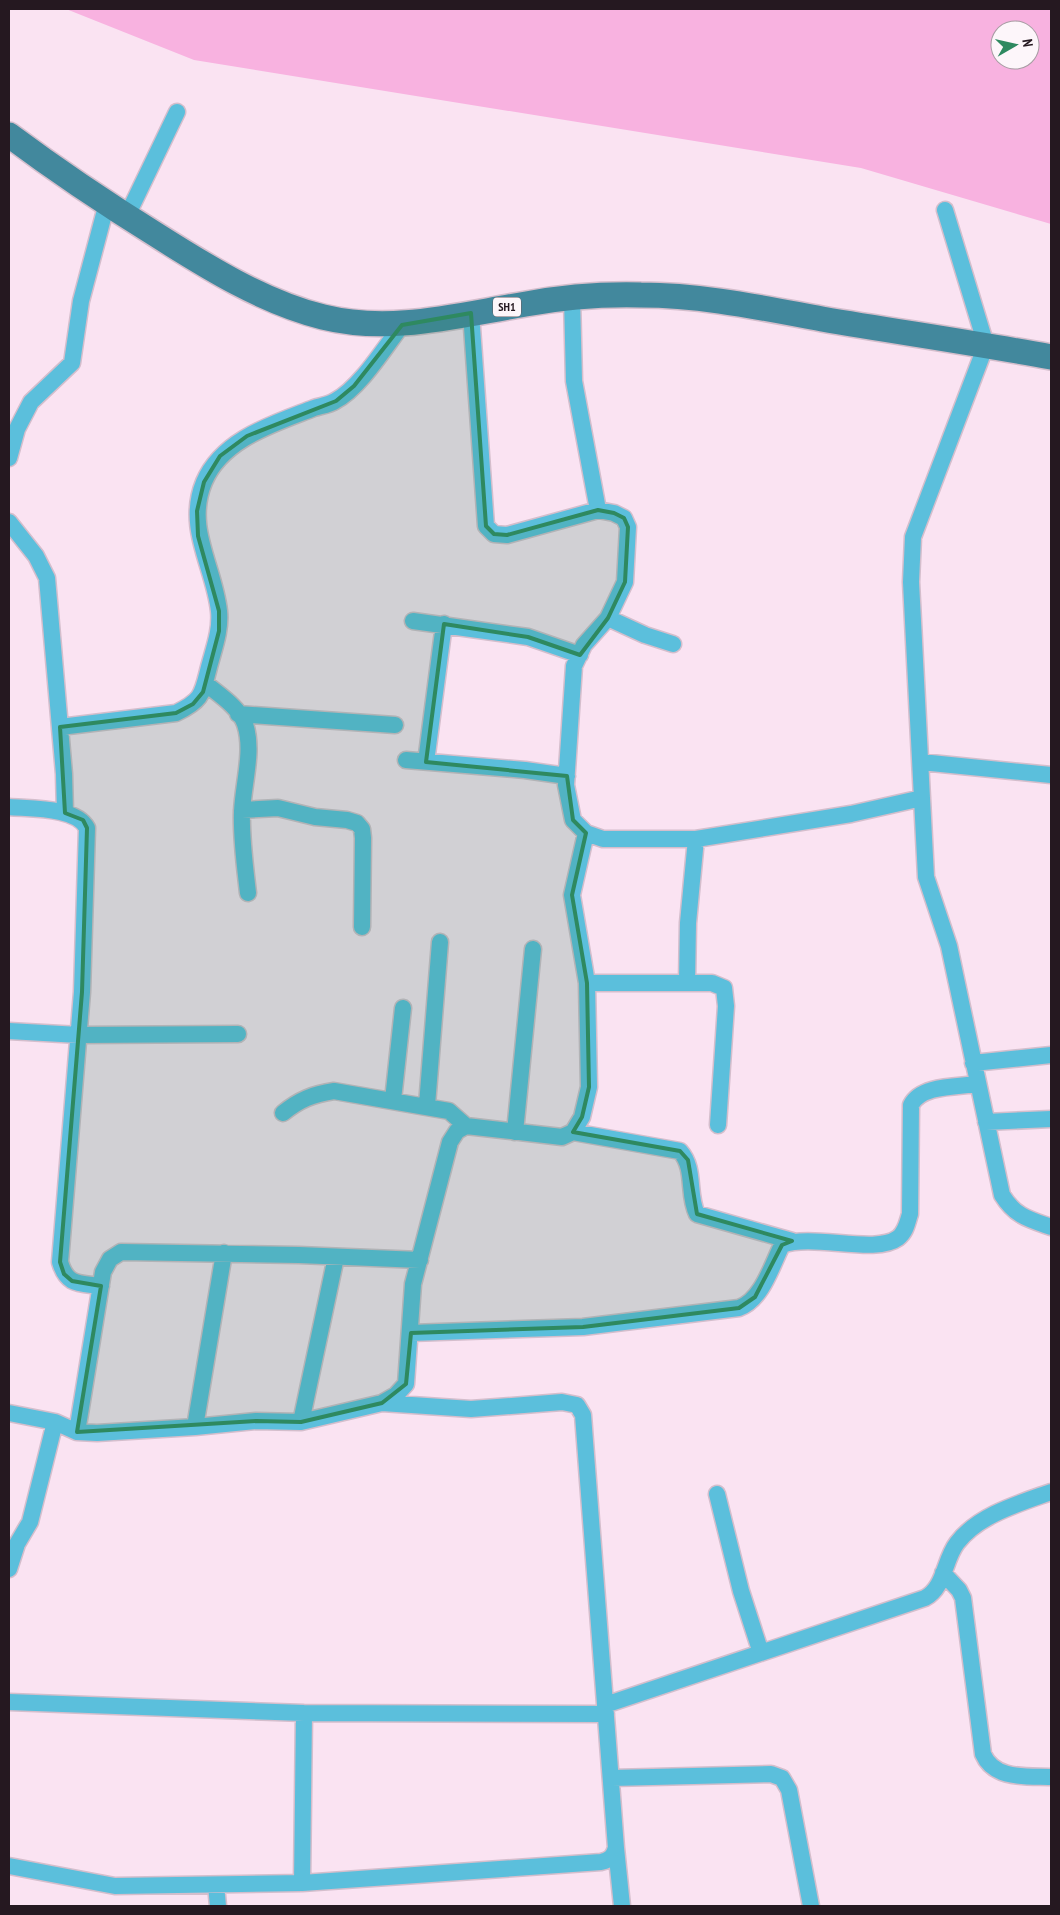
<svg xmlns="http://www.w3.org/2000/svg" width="1060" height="1915" font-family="'PT Sans Narrow',sans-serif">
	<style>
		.water { fill: #f8b2e0; fill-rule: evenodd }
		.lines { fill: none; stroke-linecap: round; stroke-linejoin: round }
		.street-casing { stroke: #d4becc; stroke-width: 19 }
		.primary-casing { stroke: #d4becc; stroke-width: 28 }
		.street { stroke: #5bbfdc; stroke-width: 16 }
		.primary { stroke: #42889d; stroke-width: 25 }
		.marked { fill: #2e8960; fill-opacity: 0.2; stroke: #2e8960; stroke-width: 4; stroke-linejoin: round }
		.labels { text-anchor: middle; stroke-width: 5; stroke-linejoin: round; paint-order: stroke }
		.shield { fill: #fdf6fa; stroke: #665b61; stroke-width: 1 }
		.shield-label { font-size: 12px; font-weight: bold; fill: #251820 }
	</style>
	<rect width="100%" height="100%" fill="#fae3f2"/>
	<path class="water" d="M66,9H1051V224L861,168L194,60ZM1000,30H1030V60H1000Z"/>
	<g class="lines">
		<g class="street-casing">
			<path id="street" d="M945,210L986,345L913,537L911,582L926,877L949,946L1002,1195C1015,1216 1028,1219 1051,1227
				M127,216L177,112
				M572,298L574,381L598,510
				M471,313L486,526L494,534L507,535L598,510L614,513L624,518L628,527L625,582L608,618L584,645L574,666L566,785L573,820L586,833L603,839H696L851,814L922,798
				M9,458L17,429L31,402L72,363L81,301L107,203
				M9,522L36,556L47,578L64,774L65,813
				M608,618L645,635L673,644
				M413,621L528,637L580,655
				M205,683C218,694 239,707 245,724C254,751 243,784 242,812C241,839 245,866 248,893
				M238,714L395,725
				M60,727L176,713C203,700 202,694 209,667C214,648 221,630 219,611C214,566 185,528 204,482C222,439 273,424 314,408C320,406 329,405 335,401C360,388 385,347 402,325
				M406,760L525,770L567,776
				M426,762L444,624
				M921,762L1051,775
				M9,807C31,809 76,807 87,828L82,992L60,1262C67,1286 79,1283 101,1286
				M242,810L278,808L315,817L347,820L357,823L362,829L363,838L362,927
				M587,983H712L724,988L726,1006L718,1125
				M687,983L688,923L696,839
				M9,1031L79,1035L238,1034
				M973,1063L1051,1055
				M393,1100L403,1008
				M427,1105L440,942
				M283,1113C299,1100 313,1094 334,1091L449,1111L466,1126
				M986,1122L1051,1119
				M515,1132L533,949
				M573,1132L680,1151C696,1169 687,1194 697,1214L792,1241
				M411,1333L583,1327L739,1308C762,1300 772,1265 782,1245C813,1233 875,1255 898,1238C906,1232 907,1223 910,1214L911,1105C921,1085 956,1087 977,1084
				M9,1413L55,1422L77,1432L97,1433L195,1427L256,1421L301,1422L382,1403L396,1395L406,1384L413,1284L450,1142L457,1131L466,1126L562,1137L573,1132L582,1117L589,1087L587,983L572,895L586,833
				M301,1422L336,1257
				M195,1427L224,1253
				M77,1432L103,1272L110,1259L121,1252L299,1255L420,1260
				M717,1494L741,1591L761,1653
				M9,1569L17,1544L30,1522L55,1422
				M943,1573L959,1590L963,1598L983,1754C994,1780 1026,1776 1051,1777
				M9,1702L304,1713L606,1714
				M605,1705L925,1598C945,1587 944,1560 957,1543C978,1515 1020,1503 1051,1492
				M612,1778L771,1774L782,1778L789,1790L811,1906
				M616,1848L622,1906
				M9,1866L115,1886L302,1883L601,1862C610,1860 613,1857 616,1848L583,1415L577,1405L562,1402L471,1409L382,1403
				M302,1883L304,1713
				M216,1885L218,1906"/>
		</g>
		<g class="primary-casing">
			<path id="primary" d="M9,135C56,170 105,203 155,234C207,267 263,302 323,317C392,334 458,315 526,304C564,297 603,294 641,295C703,295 762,308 822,319C898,332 975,343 1051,357"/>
		</g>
		<use href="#street" class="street"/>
		<use href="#primary" class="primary"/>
	</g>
	<path class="marked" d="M471,313L486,526L494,534L507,535L598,510L614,513L624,518L628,527L625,582L608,618L580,655L528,637L444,624L426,762L567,776L573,820L586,833L572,895L587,983L589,1087L582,1117L573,1132L680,1151L688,1160L697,1214L792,1241L782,1245L755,1297L739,1308L583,1327L411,1333L406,1384L382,1403L301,1422L256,1421L77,1432L101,1286L72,1281L64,1274L60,1262L82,992L87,828L83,820L65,813L60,727L176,713L193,704L203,692L219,631V611L198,536L197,511L204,482L220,456L247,436L336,401L354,386L402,325Z"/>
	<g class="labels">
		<rect class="shield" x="493" y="297.5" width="28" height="19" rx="4"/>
		<g class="shield-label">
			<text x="507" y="311">SH1</text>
		</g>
	</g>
	<rect width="1060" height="1915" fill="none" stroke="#251820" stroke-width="20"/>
	<g transform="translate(1015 45) rotate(81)"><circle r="24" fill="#fdf6fa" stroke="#a79da3"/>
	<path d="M0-4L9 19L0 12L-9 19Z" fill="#2e8960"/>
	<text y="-8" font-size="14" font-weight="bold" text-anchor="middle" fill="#251820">N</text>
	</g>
</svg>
